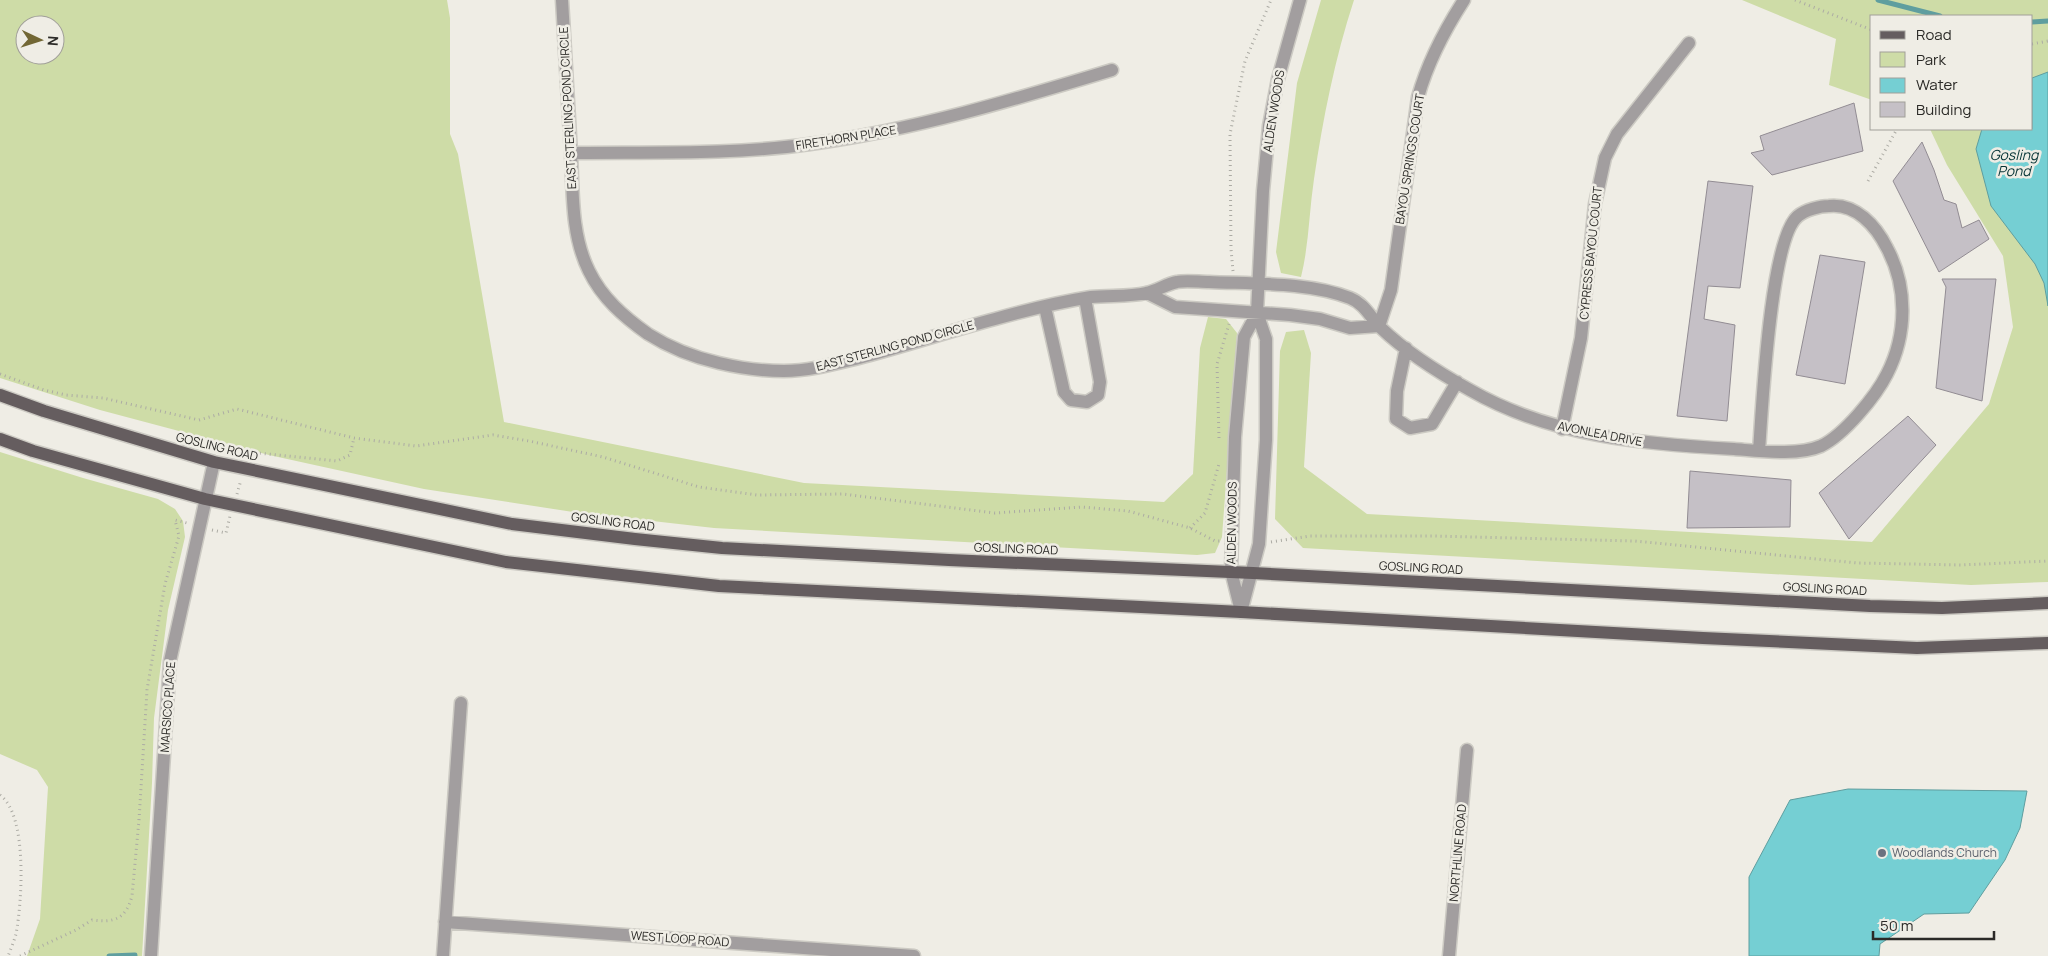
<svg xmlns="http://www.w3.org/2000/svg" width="2048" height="956" font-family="Manrope,sans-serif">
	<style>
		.green { fill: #cedca7; fill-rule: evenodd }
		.water { fill: #75cfd3; stroke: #5f9e9f }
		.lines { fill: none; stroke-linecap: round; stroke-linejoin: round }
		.stream { stroke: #5f9e9f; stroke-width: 5 }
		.building { fill: #c5c0c6; stroke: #928c93 }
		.minor-casing { stroke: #cccac3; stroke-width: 15 }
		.major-casing { stroke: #cccac3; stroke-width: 15 }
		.path { stroke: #acaba4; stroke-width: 3; stroke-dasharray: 1 4; stroke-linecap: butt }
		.minor { stroke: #a29e9f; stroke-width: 12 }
		.major { stroke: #655d5f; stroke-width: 12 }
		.worship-dot { fill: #6b7280; stroke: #efede5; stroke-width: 2 }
		.labels { text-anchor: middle; stroke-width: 5; stroke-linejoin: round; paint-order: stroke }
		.street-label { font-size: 12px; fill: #2b2a27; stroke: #efede5 }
		.worship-label { font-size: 12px; fill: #5b616d; stroke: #efede5; text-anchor: start }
		.water-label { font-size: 14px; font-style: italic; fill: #063436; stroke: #efede5 }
	</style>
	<rect width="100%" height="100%" fill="#efede5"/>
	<path class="green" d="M0,0H447L450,18V134L458,154L504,422L804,483L1164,502L1193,474L1200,348L1208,317L1226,319L1237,333L1222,537L1215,553L1197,555L714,528L573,512L424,489L269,455L100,410L0,378ZM25,25H55V55H25Z
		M1321,0H1354C1335,58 1323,118 1314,179C1309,212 1309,245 1301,277L1281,273L1276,252L1297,83Z
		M1742,0H2048V582L1971,585L1303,548L1275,519L1280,351L1286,332L1304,330L1311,353L1304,467L1367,514L1872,542L1989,404L2013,327L2003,256L1947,165L1930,129H2032V16H1872V100L1829,85L1836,39Z
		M0,452L83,478L158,499L175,509L183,521L185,537L168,610L154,718L152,783L142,956H27L40,919L48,787L37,770L0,754Z"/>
	<path class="water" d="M2048,72V306L2044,283L2035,264L1991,206L1976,149L1982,129H2032V78Z
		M1848,789L2027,791L2020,828L2005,860L1969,913L1924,914L1880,944L1879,956H1749V877L1790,800Z"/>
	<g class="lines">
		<path class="stream" d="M1878,0L1940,16
			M2032,22L2048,21
			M109,956L135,955"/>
	</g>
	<path class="building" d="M1854,103L1863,151L1772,175L1751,153L1764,150L1760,136Z
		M1922,142L1934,170L1944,200L1956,204L1962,228L1979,220L1989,239L1939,272L1893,181Z
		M1708,181L1753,186L1740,288L1708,286L1704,319L1735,325L1727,421L1677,416Z
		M1820,255L1865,262L1845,384L1796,375Z
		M1942,279H1996L1982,401L1936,388L1946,287Z
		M1908,416L1936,445L1849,539L1819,493Z
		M1690,471L1791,480L1790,527L1687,528Z"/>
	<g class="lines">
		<g class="minor-casing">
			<path id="minor" d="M562,0C565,51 568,102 571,153C573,192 571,235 589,271C602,298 624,317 648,334C670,348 693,357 719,363C740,368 762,371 784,371C809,371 834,364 859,358C905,346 950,331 995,319C1027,310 1059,302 1091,297C1109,295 1129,297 1146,293C1157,291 1166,284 1177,282C1186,280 1199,282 1209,282C1253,284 1310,282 1350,298C1365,304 1370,317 1381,328C1405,351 1441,374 1470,390C1552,437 1643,444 1734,449C1760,451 1798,456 1821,446C1844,435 1876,396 1887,374C1907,335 1908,287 1887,248C1876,226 1856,203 1829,206C1820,206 1805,210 1798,216C1770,238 1762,410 1759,451
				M571,153C651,152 732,155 810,144C914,130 1013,100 1112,70
				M1147,293L1175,307L1290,315L1320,319L1350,328L1379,326
				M1045,307L1064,392L1071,400L1087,402L1098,395L1100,382L1085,298
				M1379,326L1391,290L1418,97C1428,61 1444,31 1464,0
				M1406,348L1397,391L1396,419L1410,428L1432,424L1457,382
				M1562,429L1581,338L1595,204L1605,158L1617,134L1689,43
				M1241,611L1231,571L1235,437L1244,337L1257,313
				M1241,612L1259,544L1266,440V339L1257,313L1263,191L1269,126L1278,79L1300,0
				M445,922L914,956
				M151,956L170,661L214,462
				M443,956L461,703
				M1449,956L1467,750"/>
		</g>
		<g class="major-casing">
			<path id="major" d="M0,395L44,411L214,462L512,524L635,539L722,548L949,560L1253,573L1870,606L1942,608L2048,603
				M0,439L33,451L205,499L506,562L719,586L1241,612L1703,638L1917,648L2048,643"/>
		</g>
		<path class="path" d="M1795,0L1872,30
			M2032,44L2048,41
			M1868,181L1897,129
			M1233,271L1231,249L1230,134L1245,61L1271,0
			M0,374L44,390L66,395L103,398L199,420L237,409L354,438L416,446L493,435L529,441L603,457L699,487L757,495L843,494L995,513L1082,507L1128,511L1190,528L1215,541H1220
			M1219,438L1217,364L1229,324
			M247,455L248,452L337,461L350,455L354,438
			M237,494L241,480
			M1190,528L1205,513L1219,464
			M212,530L226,533L230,516
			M1271,542L1310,536H1432L1635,541L1857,563L1961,565L2048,561
			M0,795C28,815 22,903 16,934C14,941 11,949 8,956
			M20,956L76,930L92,920C114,923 126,919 132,896L139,820L147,690L165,584L179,536L175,520L187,523"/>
		<use href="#minor" class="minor"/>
		<use href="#major" class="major"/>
	</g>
	<circle class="worship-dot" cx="1882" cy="853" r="5"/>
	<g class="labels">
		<g class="street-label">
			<text transform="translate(568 108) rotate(-93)" y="4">EAST STERLING POND CIRCLE</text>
			<text transform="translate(1274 111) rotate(-81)" y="4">ALDEN WOODS</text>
			<text transform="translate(846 138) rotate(-9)" y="4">FIRETHORN PLACE</text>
			<text transform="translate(1410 159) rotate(-81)" y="4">BAYOU SPRINGS COURT</text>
			<text transform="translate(1591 253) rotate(-84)" y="4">CYPRESS BAYOU COURT</text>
			<text transform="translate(895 346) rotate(-15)" y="4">EAST STERLING POND CIRCLE</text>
			<text transform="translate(1600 434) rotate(11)" y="4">AVONLEA DRIVE</text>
			<text transform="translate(217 447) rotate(14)" y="4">GOSLING ROAD</text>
			<text transform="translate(613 522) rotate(7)" y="4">GOSLING ROAD</text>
			<text transform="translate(1232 523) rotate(-89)" y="4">ALDEN WOODS</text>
			<text transform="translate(1016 549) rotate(2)" y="4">GOSLING ROAD</text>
			<text transform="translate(1421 568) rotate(3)" y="4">GOSLING ROAD</text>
			<text transform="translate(1825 589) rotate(3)" y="4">GOSLING ROAD</text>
			<text transform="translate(168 707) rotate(-86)" y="4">MARSICO PLACE</text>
			<text transform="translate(1458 853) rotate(-85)" y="4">NORTHLINE ROAD</text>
			<text transform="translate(680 939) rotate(4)" y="4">WEST LOOP ROAD</text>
		</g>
		<g class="worship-label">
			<text x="1892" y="857">Woodlands Church</text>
		</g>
		<g class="water-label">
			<text x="2014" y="160">Gosling<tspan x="2014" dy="16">Pond</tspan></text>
		</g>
	</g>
	<rect x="1870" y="15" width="162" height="115" fill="#efede5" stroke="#a19f99"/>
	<rect x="1880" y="31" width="25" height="8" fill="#655d5f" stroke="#a19f99"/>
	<text x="1916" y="40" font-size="15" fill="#2b2a27">Road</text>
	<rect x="1880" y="52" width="25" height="15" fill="#cedca7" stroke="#a19f99"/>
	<text x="1916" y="65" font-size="15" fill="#2b2a27">Park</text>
	<rect x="1880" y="78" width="25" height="15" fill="#75cfd3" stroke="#a19f99"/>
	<text x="1916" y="90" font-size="15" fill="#2b2a27">Water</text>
	<rect x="1880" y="102" width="25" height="15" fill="#c5c0c6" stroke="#a19f99"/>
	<text x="1916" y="115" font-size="15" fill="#2b2a27">Building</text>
	<g transform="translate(40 40) rotate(94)"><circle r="24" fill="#efede5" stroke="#a19f99"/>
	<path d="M0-4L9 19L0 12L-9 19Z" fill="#726734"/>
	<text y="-8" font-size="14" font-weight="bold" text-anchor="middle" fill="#2b2a27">N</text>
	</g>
	<path d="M1873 931v8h121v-8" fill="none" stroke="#2b2a27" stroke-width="2.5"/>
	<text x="1880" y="931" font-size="15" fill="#2b2a27" stroke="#efede5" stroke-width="4" paint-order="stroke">50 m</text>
</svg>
